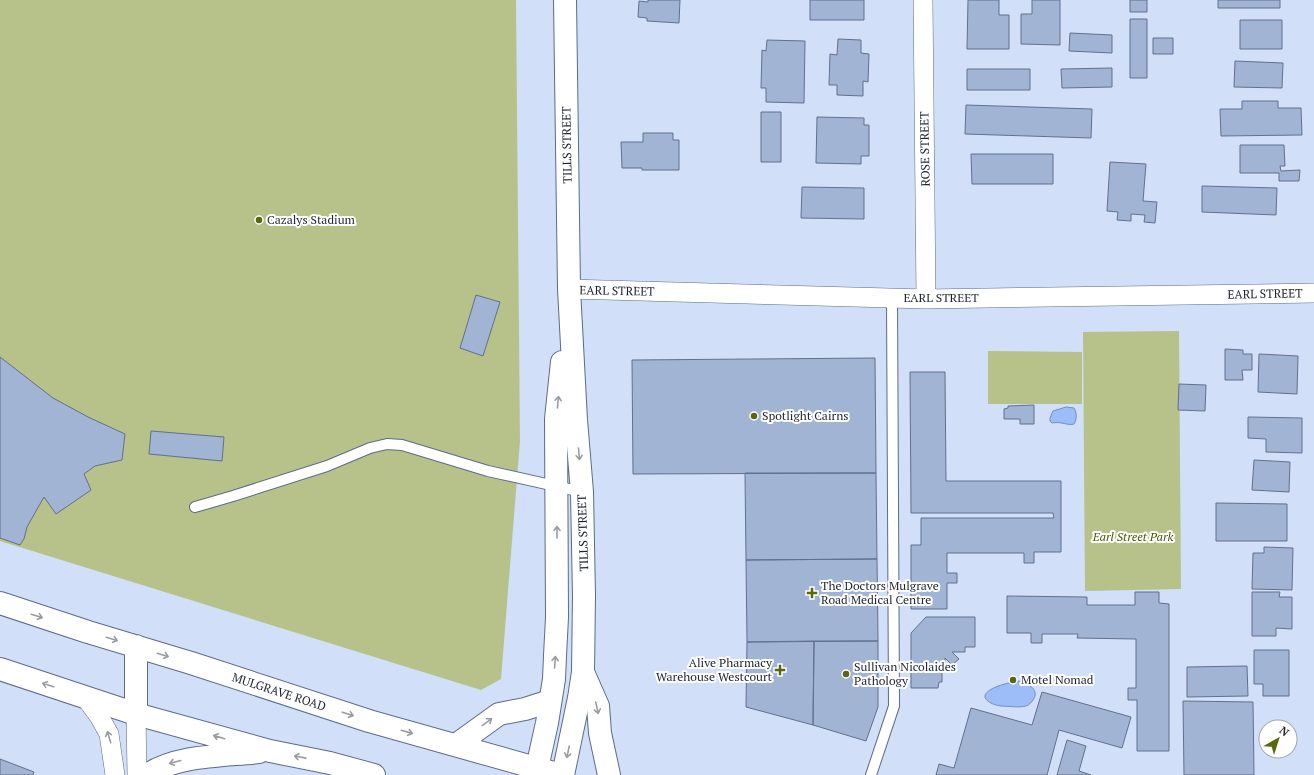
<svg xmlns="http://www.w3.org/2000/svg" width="1314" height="775" font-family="'PT Serif',serif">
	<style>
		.green { fill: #b7c28b }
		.water { fill: #9dbdf9; stroke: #768ebc }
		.building { fill: #a2b4d3; stroke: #61708d }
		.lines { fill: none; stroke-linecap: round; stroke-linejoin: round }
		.lane-casing { stroke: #5c6b88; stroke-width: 12 }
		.street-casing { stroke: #5c6b88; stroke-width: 20 }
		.secondary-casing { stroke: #5c6b88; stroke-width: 24 }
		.primary-casing { stroke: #5c6b88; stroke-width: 24 }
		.lane { stroke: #fff; stroke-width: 10 }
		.street { stroke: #fff; stroke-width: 19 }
		.secondary { stroke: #fff; stroke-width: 22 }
		.primary { stroke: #fff; stroke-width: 22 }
		.oneway { stroke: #999ca1 }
		.poi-dot { fill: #5a670c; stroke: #fff; stroke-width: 1.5 }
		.labels { text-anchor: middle; stroke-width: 4; stroke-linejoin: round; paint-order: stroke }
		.street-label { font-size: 12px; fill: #1c222e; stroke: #fff }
		.poi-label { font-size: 12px; fill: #1c222e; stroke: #fff; text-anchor: start }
		.park-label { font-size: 12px; font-style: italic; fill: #4c5604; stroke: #fff }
	</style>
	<rect width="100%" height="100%" fill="#d1dff9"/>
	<path class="green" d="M0,0H516L520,441L501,679L481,690L0,541Z
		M1179,331L1181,589L1085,591L1083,332Z
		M988,351L1082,352V404H988Z"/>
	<path class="water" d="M1066,407L1074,408C1077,413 1077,419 1074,424C1069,426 1060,421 1052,423L1050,421V418L1053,411Z
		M1020,681C1029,684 1040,690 1033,700C1031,703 1029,705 1026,706C1019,708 1008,706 1001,706C992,705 977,698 990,690C998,685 1011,682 1020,681Z"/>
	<path class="building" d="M648,0H680L679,23L647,21V18L638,17L639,1L648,2Z
		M810,0H864V20H810Z
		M968,0H999V15H1009V49H967Z
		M1032,0H1060V45L1021,44V14H1032Z
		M1130,0H1147V12H1130Z
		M1218,0H1280V8H1218Z
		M1130,19H1147V78H1130Z
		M1240,20H1282V49H1240Z
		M1070,33L1112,35V53L1069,51Z
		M1153,38H1173V54H1153Z
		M838,39L861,40V53L869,54L868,82L863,81V96L837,95V85H829L830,54L837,55Z
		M767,40L805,41L804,103L766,102V88H761L762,50L766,51Z
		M1235,61L1283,63L1282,88L1234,87Z
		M1112,68V87L1062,88L1061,69Z
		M967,69H1030V90H967Z
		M1242,101H1278V108H1301L1302,135L1221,136L1220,109H1242Z
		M966,105L1092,109L1091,138L965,134Z
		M761,112H781V162H761Z
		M817,117L864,118V125H869V156H861V164L816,163Z
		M643,133H673V140H679V170H642V168H622L621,142H643Z
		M1240,145H1284L1285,166H1280L1281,171L1300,170L1299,181H1279V173H1240Z
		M971,154H1053V184H972Z
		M1110,162L1146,164L1143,201L1157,202L1155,223L1144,222L1145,215L1131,214V221L1117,220L1118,212L1107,211Z
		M1202,186L1277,188L1276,215L1202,212Z
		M802,187L864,188V219L801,218Z
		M476,295L500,302L483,356L460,348Z
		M1225,349L1243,350V354H1252V370H1242L1243,380H1225Z
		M1259,354L1298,356L1297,394L1258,392Z
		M0,357L53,398L88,417L125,434L122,460L95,466L84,474L91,490L56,514L44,497L27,527L24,539L20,545L0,538Z
		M875,358L876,473L633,474L632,360Z
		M910,372H945L946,481H1061V552H1034V563H1024V553H947V573H957V583H947V609H911V545H921V518H1054L1053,513H911Z
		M1179,384L1206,385L1205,411L1178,410Z
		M1034,405V424H1020V419H1004V409L1008,408V406Z
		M1248,417L1302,418V453L1266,452V439L1248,438Z
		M151,431L224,437L222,461L149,454Z
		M1254,460L1290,462L1289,492L1252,490Z
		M745,473H876L877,559L746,560Z
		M1216,503L1287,504V541H1216Z
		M1264,547L1293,548L1292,590L1252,589L1253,553H1264Z
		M877,559L878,641L747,642L746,560Z
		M1135,592H1159V603L1169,604V751H1137V700H1128V688H1136V639L1077,638L1078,634H1042V643H1031V633H1007V596L1087,597V605H1135Z
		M1252,592H1280L1279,597H1292V629L1276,628V636H1252Z
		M926,617H975V647H965V652H952L959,659L952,665L945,658V671H942V682H939L938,688H911V633Z
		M814,641H878V707L866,741L813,725Z
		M814,641L813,725L746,707L747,642Z
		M1254,650H1289V696H1263V684H1254Z
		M1247,666L1248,696L1187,697V667Z
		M1042,692L1131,717L1122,748L1059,730L1047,775H936L939,764L954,768L971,708L1032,725Z
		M1183,701L1253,702L1254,775H1184Z
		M1067,740L1086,746L1079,771L1091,775H1057Z
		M0,759L34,772L33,775H0Z"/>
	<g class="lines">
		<g class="lane-casing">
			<path id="lane" d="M195,507L233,496L327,466L370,448L387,444L402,445L488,471L582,492
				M871,775L894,706L892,298"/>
		</g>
		<g class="street-casing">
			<path id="street" d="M923,0L926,299
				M569,289L926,299L1314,293
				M85,697L99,716L109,734L115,775
				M136,714L137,775"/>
		</g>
		<g class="secondary-casing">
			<path id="secondary" d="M537,768L547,723L554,679L555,656L557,617L556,419L562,362
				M563,775L579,698L583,672L584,596L582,492L576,420L569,289L565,0"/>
		</g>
		<g class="primary-casing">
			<path id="primary" d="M0,603L88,632L191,663L369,721L561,775
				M136,646V714
				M0,669L136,714L270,751L330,763L374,775
				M583,672L598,706L600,733L609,775
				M456,745L499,714L525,709L550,701
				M147,775C176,755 224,756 259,752"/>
		</g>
		<use href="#lane" class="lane"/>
		<use href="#street" class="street"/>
		<use href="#secondary" class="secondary"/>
		<use href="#primary" class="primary"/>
	</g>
	<defs><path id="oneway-shaft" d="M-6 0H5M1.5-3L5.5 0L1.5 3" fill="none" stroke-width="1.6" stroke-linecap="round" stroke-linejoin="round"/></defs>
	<g class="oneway">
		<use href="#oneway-shaft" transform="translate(558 402) rotate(-85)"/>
		<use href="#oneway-shaft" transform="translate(579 454) rotate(85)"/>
		<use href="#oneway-shaft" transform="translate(557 532) rotate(-90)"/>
		<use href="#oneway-shaft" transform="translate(37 616) rotate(18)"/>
		<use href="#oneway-shaft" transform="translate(112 639) rotate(17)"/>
		<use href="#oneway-shaft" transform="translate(163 655) rotate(17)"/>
		<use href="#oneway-shaft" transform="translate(555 662) rotate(-86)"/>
		<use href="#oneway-shaft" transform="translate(48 685) rotate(-162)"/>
		<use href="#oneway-shaft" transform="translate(597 708) rotate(78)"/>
		<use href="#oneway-shaft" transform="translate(348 714) rotate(18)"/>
		<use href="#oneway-shaft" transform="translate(487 722) rotate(-36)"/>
		<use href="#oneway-shaft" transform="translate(407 732) rotate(16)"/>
		<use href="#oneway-shaft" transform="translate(109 737) rotate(-107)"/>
		<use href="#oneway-shaft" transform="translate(219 737) rotate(-164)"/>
		<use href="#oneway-shaft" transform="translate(568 752) rotate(102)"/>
		<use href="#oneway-shaft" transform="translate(300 757) rotate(-169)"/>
		<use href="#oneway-shaft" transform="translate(175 762) rotate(165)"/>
	</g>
	<g class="poi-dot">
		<circle cx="259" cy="220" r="4"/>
		<circle cx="754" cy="416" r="4"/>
		<path d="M810 587h4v4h4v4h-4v4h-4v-4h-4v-4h4z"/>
		<path d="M778 664h4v4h4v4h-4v4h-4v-4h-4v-4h4z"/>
		<circle cx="846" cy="674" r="4"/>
		<circle cx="1013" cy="680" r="4"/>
	</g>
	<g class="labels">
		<g class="street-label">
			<text transform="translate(567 145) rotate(-91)" y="4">TILLS STREET</text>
			<text transform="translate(925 149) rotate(-91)" y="4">ROSE STREET</text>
			<text transform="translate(617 291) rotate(1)" y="4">EARL STREET</text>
			<text transform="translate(1265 294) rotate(-1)" y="4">EARL STREET</text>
			<text x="941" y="302">EARL STREET</text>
			<text transform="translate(583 533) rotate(-92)" y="4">TILLS STREET</text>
			<text transform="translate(279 692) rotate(18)" y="4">MULGRAVE ROAD</text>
		</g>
		<g class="poi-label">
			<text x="267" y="224">Cazalys Stadium</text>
			<text x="762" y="420">Spotlight Cairns</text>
			<text x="821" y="590">The Doctors Mulgrave<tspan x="821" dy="14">Road Medical Centre</tspan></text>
			<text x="772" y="667" text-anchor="end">Alive Pharmacy<tspan x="772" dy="14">Warehouse Westcourt</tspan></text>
			<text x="854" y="671">Sullivan Nicolaides<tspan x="854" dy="14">Pathology</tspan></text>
			<text x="1021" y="684">Motel Nomad</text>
		</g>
		<g class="park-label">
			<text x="1133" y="541">Earl Street Park</text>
		</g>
	</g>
	<g transform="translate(1278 739) rotate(39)"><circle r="19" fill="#ffffff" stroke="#a4a7ab"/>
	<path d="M0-3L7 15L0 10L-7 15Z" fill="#5a670c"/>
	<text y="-6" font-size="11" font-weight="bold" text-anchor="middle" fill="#1c222e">N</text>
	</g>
</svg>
